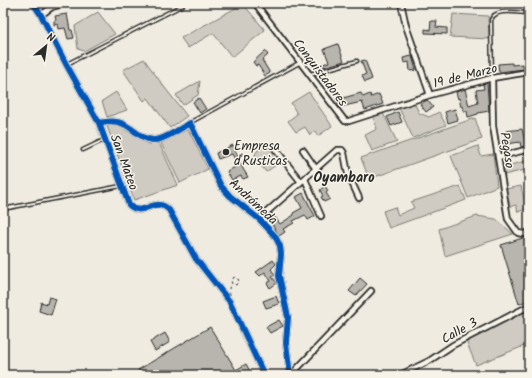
<svg xmlns="http://www.w3.org/2000/svg" width="532" height="378" font-family="Kalam,sans-serif">
	<style>
		.green { fill: #cfcbc2; stroke: #7d7b76 }
		.building { fill: #b8b5ae; stroke: #2b2b2b }
		.lines { fill: none; stroke-linecap: round; stroke-linejoin: round }
		.lane-casing { stroke: #2b2b2b; stroke-width: 5 }
		.street-casing { stroke: #2b2b2b; stroke-width: 8 }
		.path { stroke: #2b2b2b; stroke-width: 1; stroke-dasharray: 3 3; stroke-linecap: butt }
		.lane { stroke: #f7f3e8; stroke-width: 2 }
		.street { stroke: #f7f3e8; stroke-width: 4.5 }
		.cycleway-casing { stroke: #f7f3e8; stroke-width: 8 }
		.cycleway { stroke: #0057b8; stroke-width: 6 }
		.poi-dot { fill: #2b2b2b; stroke: #f7f3e8; stroke-width: 1.5 }
		.labels { text-anchor: middle; stroke-width: 3; stroke-linejoin: round; paint-order: stroke }
		.street-label { font-size: 13px; fill: #2b2b2b; stroke: #f7f3e8 }
		.poi-label { font-size: 13px; fill: #2b2b2b; stroke: #f7f3e8; text-anchor: start }
		.neighbourhood-label { font-size: 14px; font-weight: bold; fill: #2b2b2b; stroke: #f7f3e8 }
	</style>
	<rect width="100%" height="100%" fill="#efebe0"/>
	<filter id="ink" filterUnits="userSpaceOnUse"><feTurbulence type="fractalNoise" baseFrequency=".025" numOctaves="2"/><feDisplacementMap in="SourceGraphic" scale="8" xChannelSelector="R" yChannelSelector="G"/><feConvolveMatrix kernelMatrix="1 2 1 2 8 2 1 2 1" color-interpolation-filters="sRGB"/></filter>
	<g filter="url(#ink)">
		<path class="green" d="M243,4L265,30L232,57L213,33L188,48L181,38Z
			M98,12L115,34L84,51L78,49L75,26Z
			M453,14L488,16L489,39L450,37Z
			M144,59L165,88L187,116L170,128L148,98L144,101L123,70Z
			M200,81L198,95L183,105L176,95Z
			M116,92L127,110L107,117L102,101Z
			M309,92L332,126L318,136L315,131L310,135L305,127L296,132L288,121L297,114L291,103Z
			M414,102L419,113L429,117L439,112L446,125L413,138L399,108Z
			M383,113L397,142L372,151L365,135L377,129L373,117Z
			M475,118L482,139L369,179L361,158Z
			M115,123L148,144L159,143L178,185L134,200L107,126Z
			M188,129L208,169L180,183L161,143Z
			M268,143L283,160L266,172L256,159L255,154L258,150Z
			M478,146L481,156L493,154L497,186L468,198L451,156Z
			M529,160V169L504,175L503,167Z
			M460,186L466,200L389,228L383,211L395,207L398,215L414,208L411,202Z
			M521,186L526,209L518,212L516,205L508,207L506,189Z
			M477,216L496,219L513,234L445,256L439,229Z
			M529,309V344L476,365L466,341Z"/>
		<path class="building" d="M67,14L70,30H72L74,38L68,39L65,28L59,29L58,24L54,25V21L56,20L55,16Z
			M431,21H437L436,27L447,28V34L425,33V29L430,30Z
			M338,44L344,61L324,67L323,64L329,62L324,49Z
			M265,51L268,55L262,60L270,73L265,76L258,65L256,66L253,62Z
			M412,56L416,70L410,71L409,62L404,63L403,58Z
			M365,60L372,79L365,82L362,76L366,74L361,61Z
			M512,63V65L523,64L524,69L499,72L498,64Z
			M487,83L489,111L478,113V114L468,117L467,111H464L462,106L461,107L459,98L458,99L456,92L465,89L469,106L478,103L476,90L484,89L483,84Z
			M361,93L363,97L370,94L371,97L379,94L383,104L365,110L362,102L340,107L336,100Z
			M199,98L206,109L200,113L193,102Z
			M427,100L433,107L426,112L420,104Z
			M455,109L458,120L448,123L445,112Z
			M398,112L402,122L391,126L387,117Z
			M522,129L526,146L521,147L520,142L507,144L506,131Z
			M233,145L243,169L248,177L243,179L241,176L232,180L227,172L238,165L232,154L218,159L216,153Z
			M325,186L328,191L326,193L330,199L324,202L321,197L323,196L320,190Z
			M303,193L315,216L308,220L305,215L293,221L294,223L283,229L285,232L279,236L269,219L268,220L266,218L272,213L280,224L294,215L293,213L302,208L296,197Z
			M529,236V300L519,304L501,245Z
			M273,260L276,264L271,269L275,275L272,277L277,283L270,288L267,283L271,281L265,272L260,276L256,272Z
			M360,278L367,284L356,296L349,291Z
			M276,296L279,304L266,308L263,301Z
			M49,297L56,299L51,315L39,311L41,302L47,304Z
			M279,320L283,326L270,333L266,327Z
			M210,327L236,370L246,364L252,375H141L138,370Z
			M165,333L170,342L155,351L150,342Z"/>
		<g class="lines">
			<g class="lane-casing">
				<path id="lane" d="M67,64L183,5
					M310,74L357,61
					M492,78L491,20C495,7 518,13 529,13
					M191,122L299,63
					M83,150L104,140
					M3,209L121,186"/>
			</g>
			<g class="street-casing">
				<path id="street" d="M33,3L41,15L66,64L99,123L129,205C143,219 154,195 169,210L196,259L230,302L264,375
					M255,3L345,121H349L430,95
					M401,3L406,26L430,95L492,78L529,72
					M41,15L52,7L66,3
					M492,78L493,126L508,219L518,233L524,234L529,232
					M99,123C106,122 114,120 121,123C134,127 143,144 160,139C170,136 181,128 190,123L221,186L230,196L259,219L275,236L280,246L281,254L279,276L288,317L286,343L290,375
					M273,146L301,182
					M303,150L316,169
					M498,157L529,149
					M305,179L321,216
					M259,219L337,150H342L344,153L348,174L359,198
					M291,375L371,291
					M400,375L429,361L453,345L529,306"/>
			</g>
			<path class="path" d="M230,295L229,288L232,283L231,282L234,277L239,280L236,285L232,283"/>
			<use href="#lane" class="lane"/>
			<use href="#street" class="street"/>
			<g class="cycleway-casing">
				<path id="cycleway" d="M33,3L41,15L66,64L99,123L129,205C143,219 154,195 169,210L196,259L230,302L264,375
					M99,123C106,122 114,120 121,123C134,127 143,144 160,139C170,136 181,128 190,123L221,186L230,196L259,219L275,236L280,246L281,254L279,276L288,317L286,343L290,375"/>
			</g>
			<use href="#cycleway" class="cycleway"/>
		</g>
	</g>
	<circle class="poi-dot" cx="226" cy="152" r="4"/>
	<g class="labels">
		<g class="street-label">
			<text transform="translate(321 72) rotate(53)" y="5">Conquistadores</text>
			<text transform="translate(465 75) rotate(-14)" y="5">19 de Marzo</text>
			<text transform="translate(508 150) rotate(81)" y="5">Pegaso</text>
			<text transform="translate(125 162) rotate(70)" y="5">San Mateo</text>
			<text transform="translate(254 201) rotate(43)" y="5">Andrómeda</text>
			<text transform="translate(459 330) rotate(-29)" y="5">Calle 3</text>
		</g>
		<g class="poi-label">
			<text x="234" y="150">Empresa<tspan x="234" dy="15">d'Rusticas</tspan></text>
		</g>
		<g class="neighbourhood-label">
			<text x="344" y="182">Oyambaro</text>
		</g>
	</g>
	<rect width="532" height="378" fill="none" stroke="#f7f3e8" stroke-width="16"/>
	<rect x="8" y="8" width="516" height="362" fill="none" stroke="#2b2b2b" stroke-width="1.5" filter="url(#ink)"/>
	<g transform="translate(46 46) rotate(29)" stroke="#f7f3e8" stroke-width="3" paint-order="stroke">
	<path d="M0-3L7 15L0 10L-7 15Z" fill="#2b2b2b"/>
	<text y="-6" font-size="11" font-weight="bold" text-anchor="middle" fill="#2b2b2b">N</text>
	</g>
</svg>
